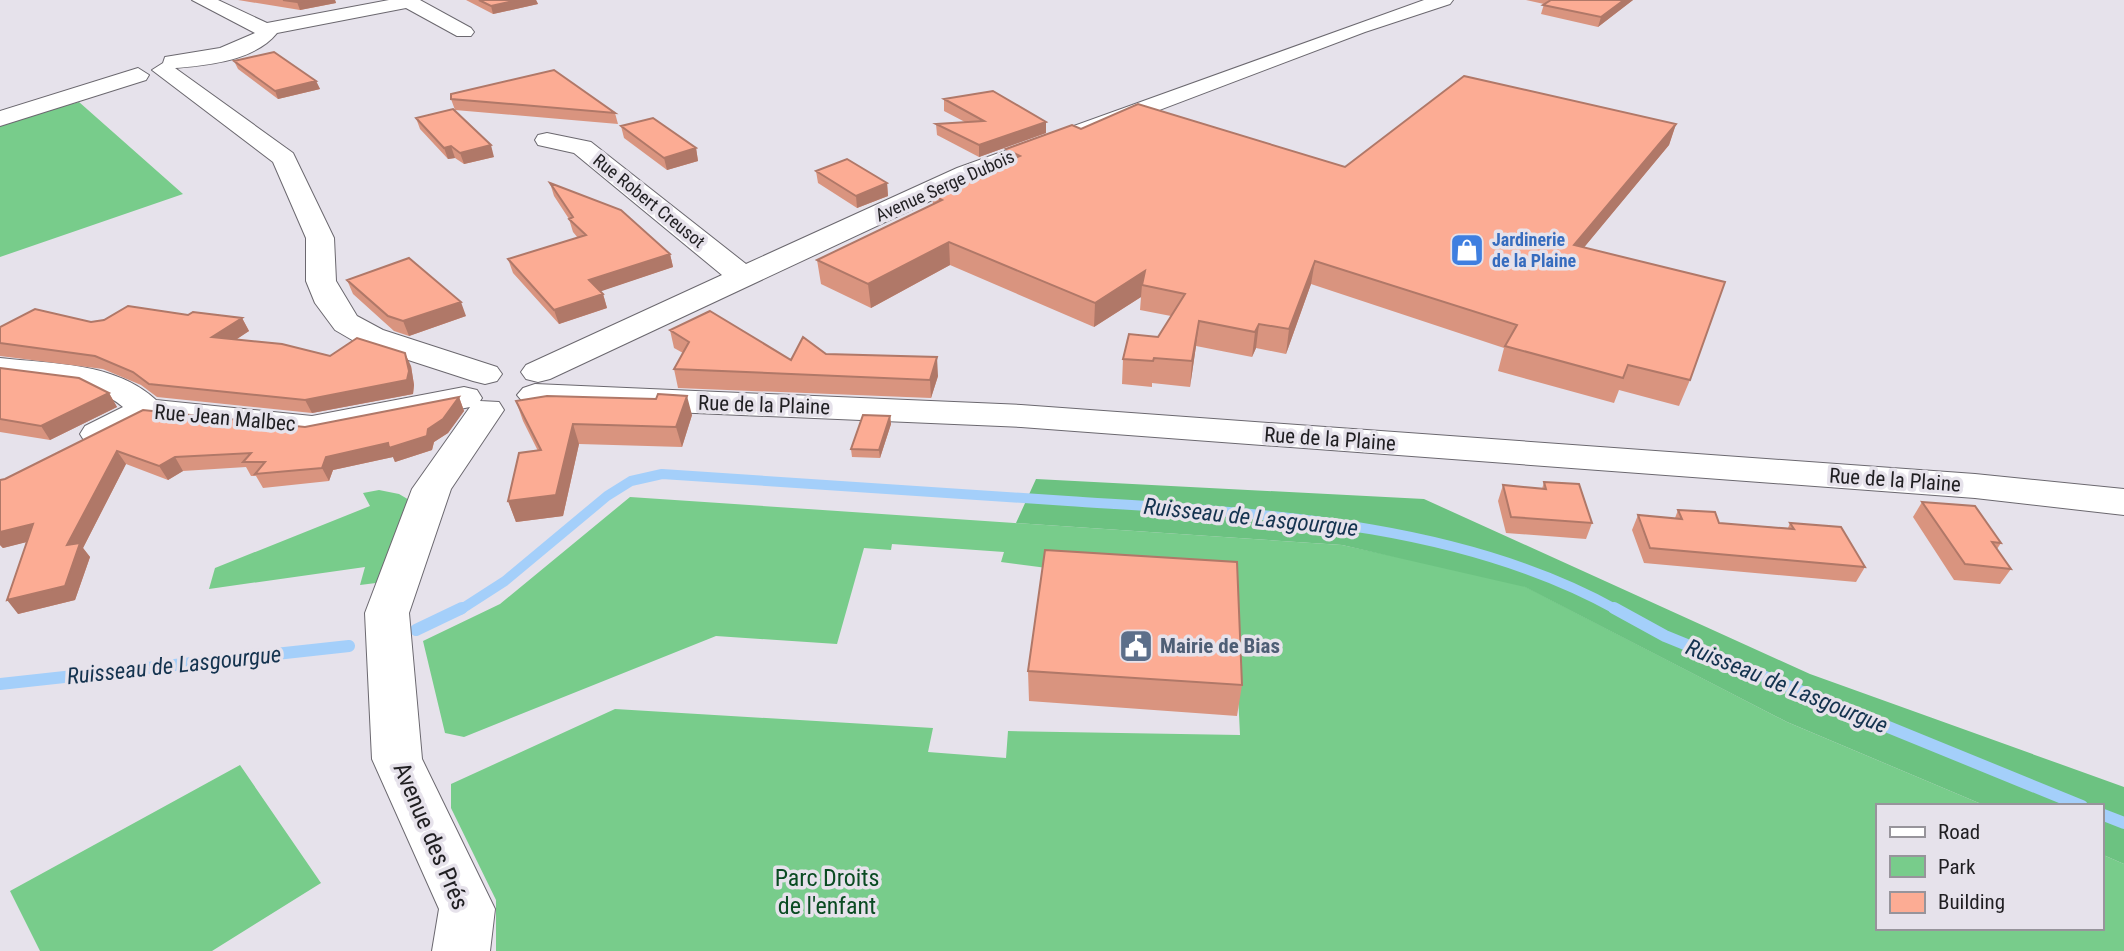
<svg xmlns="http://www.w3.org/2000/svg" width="2124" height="951" font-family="'Roboto Condensed',sans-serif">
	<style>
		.green { fill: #78cc8b }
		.forest { fill: #6cc281 }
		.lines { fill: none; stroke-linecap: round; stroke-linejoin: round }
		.stream-far1 { stroke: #a4cffa; stroke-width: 10 }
		.stream { stroke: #a4cffa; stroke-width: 12 }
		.minor-casing { stroke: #6b686f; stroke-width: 2 }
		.minor { fill: #fff; fill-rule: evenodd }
		.wall { fill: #d9947f }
		.shaded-wall { fill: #b07868 }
		.building { fill: #fcac94; stroke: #b07868; stroke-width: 2 }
		.labels { text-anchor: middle; stroke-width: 7; stroke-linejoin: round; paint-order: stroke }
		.far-street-label { font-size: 18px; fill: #201f22; stroke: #e6e2eb }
		.far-shop-label { font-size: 18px; font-weight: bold; fill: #366cbe; stroke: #e6e2eb; text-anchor: start }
		.street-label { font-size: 21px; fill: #201f22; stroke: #e6e2eb }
		.service-label { font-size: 21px; font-weight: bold; fill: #4e5e75; stroke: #e6e2eb; text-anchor: start }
		.water-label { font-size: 23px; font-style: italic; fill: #14334f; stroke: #e6e2eb }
		.near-street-label { font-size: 24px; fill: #201f22; stroke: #e6e2eb }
		.near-park-label { font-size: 24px; fill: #0a4b22; stroke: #e6e2eb }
	</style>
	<rect width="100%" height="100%" fill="#e6e2eb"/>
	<path class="green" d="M79,102L183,194L0,257V124Z
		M379,490L399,494L411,501L376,583L360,585L365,567L209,589L215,568L370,506L363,493Z
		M630,497L1342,545L1518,583L1787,722L1986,806H1877V928H2101V854L2124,864V951H496V900L451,808V784L615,709L933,728L928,752L1006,758L1008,731L1240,735L1233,592L1001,562L1004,552L892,544L891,550L864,548L837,644L716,636L464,737L445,733L423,641L500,604Z
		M240,765L321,883L212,951H40L10,891Z"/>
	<path class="forest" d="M1036,479L1424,499L1810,674L2124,787V864L2101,854V806H1986L1787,722L1525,587L1342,545L1016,523Z"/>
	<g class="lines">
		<path class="stream-far1" d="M460,610L505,581L607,496L631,481L662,474C797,483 932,492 1068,501C1250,513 1454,519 1617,610"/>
		<path class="stream" d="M1614,608L1665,636L2082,806
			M416,630L462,608
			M0,684L349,646
			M2101,814L2124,823"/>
		<g class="minor-casing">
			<path id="minor" d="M192,0H218L267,23L389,0H420L471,28L474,32L471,36H457L406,8L277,33C254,61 209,65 175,68L293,153L334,238L336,281L357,316L383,330L497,367L502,374L497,381L485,384L473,381L359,344L335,330L315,303L306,281V238L273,162L152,70L163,63L165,57L220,48L255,33Z
				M1424,0H1453L1450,4L1365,32L975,180L550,379L538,382L526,379L521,372L526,365L722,275L574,153L538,145L535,140L538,135L547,133L591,142L746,264L957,168Z
				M138,68L149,75L146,80L0,126V111Z
				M0,358C53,364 115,362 156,400L312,416L464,387L477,390L482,398L480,401L499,402L504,410L451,489L409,613L422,759L495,909L490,951H432L439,909L372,759L365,613L412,489L470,407L312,438L151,421L111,442L98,445L85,442L80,434L85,426L123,407C91,379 40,383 0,378Z
				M535,384L1021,405L1975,474L2124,489V515L1975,498L1021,427L535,406L523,402L517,395L523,388Z"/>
		</g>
		<use href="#minor" class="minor"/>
	</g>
	<path class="wall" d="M238,0H335L336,3L300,10Z
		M466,0H536L538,4L493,14Z
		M1526,0H1633L1598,27L1541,14L1544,4Z
		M234,61L316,81L320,89L278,99L238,69Z
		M451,99L615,113L618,124L455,110Z
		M944,99L1046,133L979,157L937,135L936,124L965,122L944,111Z
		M416,118L494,157L464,164L455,158L448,159L420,129Z
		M1676,124L1669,145L1584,247L1690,380L1679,406L1619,390L1614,403L1498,371L1504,348L1311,284L1286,354L1256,348L1252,357L1196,346L1190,387L1152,383V387L1122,384L1123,359L1158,337L1171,316L1140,310L1141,297L1094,327L950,265L871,308L821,284L817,260L933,204L932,195L1006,163V149L1081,129L1345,167Z
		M621,126L696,148L698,161L667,170L624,138Z
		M816,171L887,183L888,196L857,208L818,183Z
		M550,183L670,254L673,267L600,291L603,294L607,308L559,324L513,273L508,259L578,238L573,232L569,219L554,196Z
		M347,280L466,316L409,336L394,331L353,294Z
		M188,315L242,318L249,331L235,340L330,356L411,366L414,385L413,394L312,413L157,397L141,385L103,369L0,356V327Z
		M670,330L791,360L826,354L938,376L931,398L678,388L674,369L683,353L674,348Z
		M0,368L109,393L117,407L50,440L0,432Z
		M459,397L464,411L448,433L434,442L432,450L395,462L393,457L333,470L329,481L263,488L256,476H251L246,467L183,471L168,480L126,464L83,548L90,557L75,600L18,614L26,542L3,548L0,545V480L5,479L143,410L305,427Z
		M516,401L692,415L682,447L579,444L563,516L516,522L508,501L538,451L523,421Z
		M890,416L891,424L880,458L852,457L851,449Z
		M1544,482L1592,523L1586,539L1506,533L1498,501L1503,485L1542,489Z
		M1922,502L2001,543L1997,549L2011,569L2000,584L1954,580L1913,517Z
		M1678,510L1719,523L1788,528L1790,523L1865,567L1856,582L1644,563L1632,530L1638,515L1675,518Z
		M1028,671L1242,685L1237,716L1029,701Z"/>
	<path class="shaded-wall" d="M309,0H335L336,3L300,10L297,2Z
		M518,0H536L538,4L493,14L491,6Z
		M1624,0H1633L1598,27L1601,17Z
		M316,81L320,89L278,99L275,91Z
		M1046,122V133L979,157V145Z
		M1676,124L1669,145L1567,268L1574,245Z
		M491,145L494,157L464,164L460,153Z
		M451,146L455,158L448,159L444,148Z
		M696,148L698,161L667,170L664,158Z
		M887,183L888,196L857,208L856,196Z
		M949,242L950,265L871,308L868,284Z
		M670,254L673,267L593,294L589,280Z
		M1315,261L1311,284L1286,354L1289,329Z
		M1145,271L1142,285L1141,297L1094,327L1095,303Z
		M603,294L607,308L559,324L554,310Z
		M461,302L466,316L409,336L403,321Z
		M242,318L249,331L219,351L212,337Z
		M1199,321L1196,346L1190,387L1192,361Z
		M1259,324L1256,348L1252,357L1255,332Z
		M405,353L411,366L414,385L413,394L312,413L305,400Z
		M937,357L938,376L931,398L930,380Z
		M109,393L117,407L50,440L41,426Z
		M687,396L692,415L682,447L676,427Z
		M459,397L464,411L448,433L434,442L432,450L395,462L393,457L333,470L329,481L322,468L326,457L428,429Z
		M890,416L891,424L880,458L879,450Z
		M573,424L579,444L563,516L516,522L508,501Z
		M117,451L126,464L83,548L90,557L75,600L18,614L7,600L67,545Z
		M175,457L183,471L168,480L159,466Z
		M33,524L43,538L3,548L0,545V532Z"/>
	<path class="building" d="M283,0H309L297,2Z
		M479,0H518L491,6Z
		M1551,0H1624L1601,17L1543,5Z
		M274,52L316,81L275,91L234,61Z
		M554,70L615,113L451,99V94Z
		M1464,76L1676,124L1574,245L1725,282L1690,380L1628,365L1623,378L1505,346L1517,325L1315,261L1289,329L1259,324L1255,332L1199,321L1192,361L1154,358L1153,361L1123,359L1129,334L1158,337L1185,294L1142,285L1145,271L1095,303L949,242L868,284L817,260L942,200L932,195L1020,156L1006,149L1072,125L1081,129L1138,104L1345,167Z
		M993,91L1046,122L979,145L936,124L984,121L944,99Z
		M453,109L491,145L460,153L451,146L444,148L416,118Z
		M653,118L696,148L664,158L621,126Z
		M847,159L887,183L856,196L816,171Z
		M550,183L621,210L670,254L589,280L603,294L554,310L508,259L586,235L569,219L573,217Z
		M409,258L461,302L403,321L388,316L347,280Z
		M128,306L188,315L193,312L242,318L212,337L282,344L330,356L357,338L405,353L409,371L407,380L305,400L149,384L133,372L95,356L0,343V327L35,309L91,322L104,320Z
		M710,311L791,360L803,337L826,354L937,357L930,380L674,369L689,342L670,330Z
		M0,368L79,378L109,393L41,426L0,419Z
		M658,394L687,396L676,427L573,424L556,495L508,501L519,453L541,450L516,401L547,396L656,399Z
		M459,397L443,419L428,429L427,436L389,448L388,443L326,457L322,468L255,474L265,462H243L251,453L175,457L159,466L117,451L67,545L80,543L65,586L7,600L33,524L0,532V480L5,479L143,410L305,427Z
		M863,415L890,416L879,450L851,449Z
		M1544,482L1579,484L1592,523L1511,517L1503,485L1546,489Z
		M1922,502L1975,506L2001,543L1992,542L2011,569L1965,564Z
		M1678,510L1715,512L1719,523L1794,529L1790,523L1841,527L1865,567L1650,548L1638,515L1682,519Z
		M1045,550L1237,562L1242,685L1028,671Z"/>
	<defs>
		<g id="shop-square" transform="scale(1.75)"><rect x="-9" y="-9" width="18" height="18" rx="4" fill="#3f7fe0" stroke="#e6e2eb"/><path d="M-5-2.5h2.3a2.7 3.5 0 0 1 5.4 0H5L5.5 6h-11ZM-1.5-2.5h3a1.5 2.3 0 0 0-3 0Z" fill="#fff"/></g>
		<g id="civic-square" transform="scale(1.75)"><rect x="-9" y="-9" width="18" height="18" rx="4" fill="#5c6f8a" stroke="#e6e2eb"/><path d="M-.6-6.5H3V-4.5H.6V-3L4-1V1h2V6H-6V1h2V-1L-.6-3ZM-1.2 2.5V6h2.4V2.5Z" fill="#fff"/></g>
	</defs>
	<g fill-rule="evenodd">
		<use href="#shop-square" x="1467" y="250"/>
		<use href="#civic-square" x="1136" y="646"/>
	</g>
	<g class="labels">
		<g class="far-street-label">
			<text transform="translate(945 186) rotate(-24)" y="6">Avenue Serge Dubois</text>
			<text transform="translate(649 201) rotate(39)" y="6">Rue Robert Creusot</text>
		</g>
		<g class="far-shop-label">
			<text x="1492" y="246">Jardinerie<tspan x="1492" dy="21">de la Plaine</tspan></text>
		</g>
		<g class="street-label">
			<text transform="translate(764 405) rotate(2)" y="7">Rue de la Plaine</text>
			<text transform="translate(225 418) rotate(5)" y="7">Rue Jean Malbec</text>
			<text transform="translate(1330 439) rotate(4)" y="7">Rue de la Plaine</text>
			<text transform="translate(1895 480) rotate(4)" y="7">Rue de la Plaine</text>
		</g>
		<g class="service-label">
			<text x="1160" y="653">Mairie de Bias</text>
		</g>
		<g class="water-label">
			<text transform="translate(1251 517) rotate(6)" y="8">Ruisseau de Lasgourgue</text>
			<text transform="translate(174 665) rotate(-6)" y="8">Ruisseau de Lasgourgue</text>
			<text transform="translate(1787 686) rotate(22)" y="8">Ruisseau de Lasgourgue</text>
		</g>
		<g class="near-street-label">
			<text transform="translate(431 836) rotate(67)" y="8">Avenue des Prés</text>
		</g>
		<g class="near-park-label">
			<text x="827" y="886">Parc Droits<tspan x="827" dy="28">de l'enfant</tspan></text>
		</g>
	</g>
	<rect x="1876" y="804" width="228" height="126" fill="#e6e2eb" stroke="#97949b" stroke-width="2"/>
	<rect x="1890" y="827" width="35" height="10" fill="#ffffff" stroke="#97949b" stroke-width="2"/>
	<text x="1938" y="839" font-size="21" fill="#201f22">Road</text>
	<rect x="1890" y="856" width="35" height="21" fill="#78cc8b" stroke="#97949b" stroke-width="2"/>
	<text x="1938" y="874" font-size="21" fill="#201f22">Park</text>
	<rect x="1890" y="892" width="35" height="21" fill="#fcac94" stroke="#97949b" stroke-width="2"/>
	<text x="1938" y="909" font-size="21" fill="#201f22">Building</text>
</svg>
